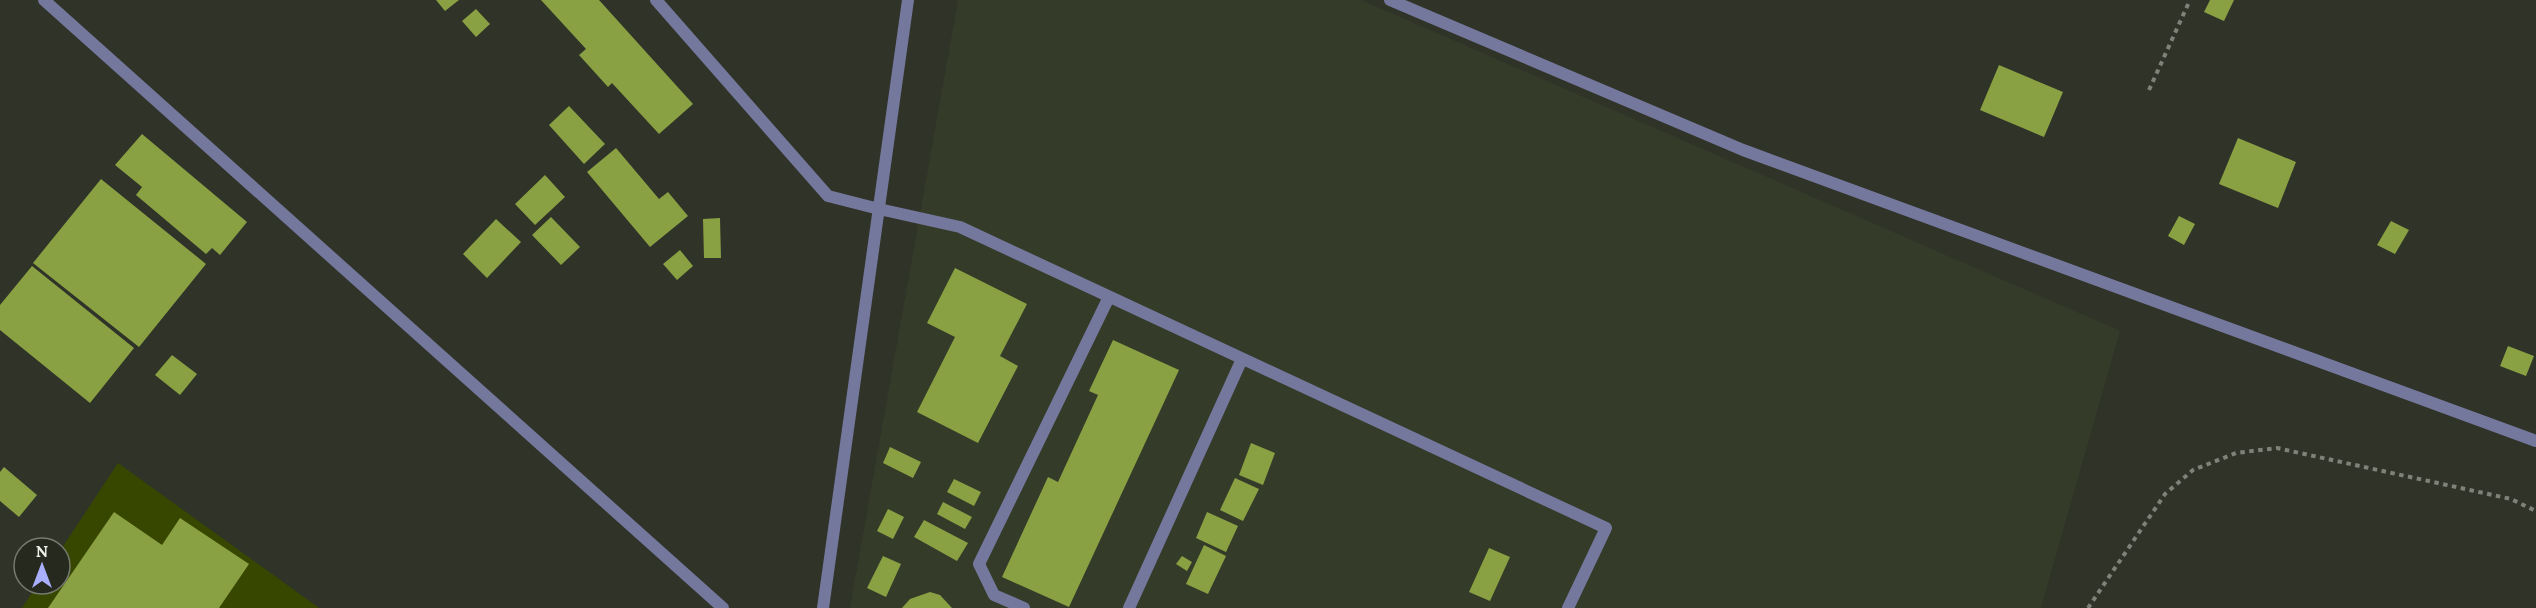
<svg xmlns="http://www.w3.org/2000/svg" width="2536" height="608" font-family="Lora,serif">
	<style>
		.built { fill: #353b29 }
		.green { fill: #384700 }
		.building { fill: #89a143 }
		.lines { fill: none; stroke-linecap: round; stroke-linejoin: round }
		.path { stroke: #7f8278; stroke-width: 4; stroke-dasharray: 4.5 4.5; stroke-linecap: butt }
		.lane { stroke: #75789d; stroke-width: 12 }
		.street { stroke: #75789d; stroke-width: 12 }
	</style>
	<rect width="100%" height="100%" fill="#303328"/>
	<path class="built" d="M958,0H1361L2120,331L2041,608H850Z"/>
	<path class="green" d="M118,463L319,608H22L38,584H60V551Z"/>
	<path class="building" d="M436,0H459L445,11Z
		M541,0H599L693,104L659,134L612,83L608,87L579,55L586,49Z
		M2210,0H2234L2224,21L2204,12Z
		M476,9L490,24L476,37L462,21Z
		M1999,65L2063,92L2044,137L1980,110Z
		M569,106L605,144L584,164L549,125Z
		M142,134L247,222L220,255L212,248L206,254L136,195L142,187L115,165Z
		M2238,138L2296,162L2278,208L2219,184Z
		M616,148L659,199L668,192L688,216L650,247L587,172Z
		M545,175L565,197L535,225L515,204Z
		M101,179L206,264L139,347L33,263Z
		M2179,216L2195,224L2184,245L2168,236Z
		M551,217L580,247L561,265L532,235Z
		M720,218L721,258H704L703,219Z
		M496,219L521,242L487,278L463,254Z
		M2391,221L2409,230L2395,254L2377,245Z
		M680,250L693,266L677,280L663,264Z
		M32,266L134,348L90,403L0,330V305Z
		M955,268L1027,304L1000,356L1018,366L978,443L917,412L955,337L927,323Z
		M1113,340L1179,370L1069,607L1002,577L1048,477L1058,482L1098,395L1089,391Z
		M2508,346L2534,356L2526,376L2500,366Z
		M172,355L197,374L180,395L155,375Z
		M1251,443L1275,453L1263,485L1239,475Z
		M890,447L921,462L913,478L883,463Z
		M4,467L37,495L19,517L0,501V472Z
		M1235,478L1259,489L1243,521L1220,510Z
		M954,479L981,492L974,506L947,492Z
		M943,502L972,517L965,529L937,514Z
		M888,509L904,517L893,539L877,531Z
		M114,512L162,545L180,518L249,564L219,608H48Z
		M1207,512L1238,526L1226,552L1196,538Z
		M924,520L968,543L957,561L914,537Z
		M1204,545L1226,556L1208,594L1186,584Z
		M1489,548L1510,557L1490,601L1469,592Z
		M883,556L901,564L886,597L867,588Z
		M1182,556L1192,562L1187,571L1176,564Z
		M930,592L940,595L952,608H902L910,599Z"/>
	<g class="lines">
		<path class="path" d="M2149,90L2190,0
			M2088,608L2165,494L2193,470L2236,453L2277,448L2511,499L2536,511"/>
		<path class="lane" d="M44,0L723,608
			M879,209L960,227L1606,528L1568,608
			M1024,608L994,595L979,564L1109,297
			M1129,608L1242,359"/>
		<path class="street" d="M656,0L828,196L879,209
			M1390,0L1743,150L2536,441
			M823,608L908,0"/>
	</g>
	<g transform="translate(42 566)"><circle r="28" fill="#26291e" stroke="#76796f" stroke-width="1.5"/>
	<path d="M0-4.5L10 22L0 15L-10 22Z" fill="#aaaffb"/>
	<text y="-9" font-size="16" font-weight="bold" text-anchor="middle" fill="#eef0e9">N</text>
	</g>
</svg>
